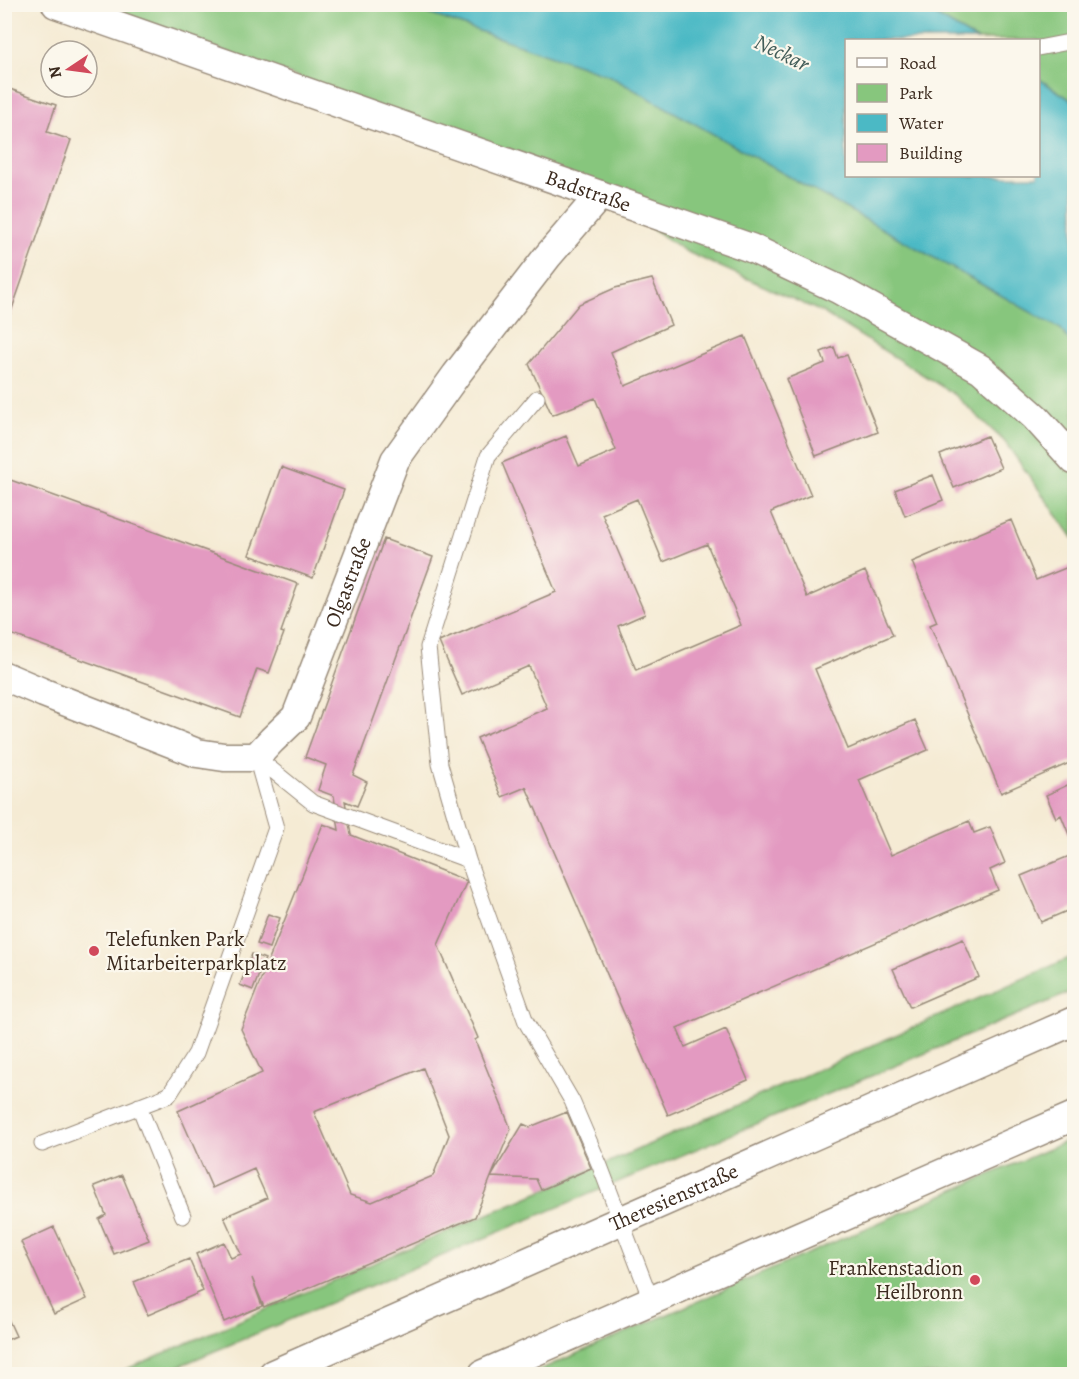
<svg xmlns="http://www.w3.org/2000/svg" width="1079" height="1379" font-family="Alegreya,serif">
	<style>
		.green { fill: #87c67d; stroke: #61784e; stroke-width: 1.5 }
		.water { fill: #4bb9c5; stroke: #437272; stroke-width: 1.5 }
		.building { fill: #e39ac1; fill-rule: evenodd }
		.lines { fill: none; stroke-linecap: round; stroke-linejoin: round }
		.service-casing { stroke: #988a79; stroke-width: 17 }
		.minor-casing { stroke: #988a79; stroke-width: 31 }
		.service { stroke: #fff; stroke-width: 15 }
		.minor { stroke: #fff; stroke-width: 28 }
		.poi-dot { fill: #d1495b; stroke: #fbf7ec; stroke-width: 2 }
		.labels { text-anchor: middle; stroke-width: 4.5; stroke-linejoin: round; paint-order: stroke }
		.street-label { font-size: 21px; fill: #3b2a1e; stroke: #fbf7ec }
		.poi-label { font-size: 21px; fill: #3b2a1e; stroke: #fbf7ec; text-anchor: start }
		.water-label { font-size: 22px; font-style: italic; fill: #415c58; stroke: #fbf7ec }
	</style>
	<rect width="100%" height="100%" fill="#fbf7ec"/>
	<filter id="ink" filterUnits="userSpaceOnUse"><feTurbulence type="fractalNoise" baseFrequency=".0167" numOctaves="2"/><feDisplacementMap in="SourceGraphic" scale="12" xChannelSelector="R" yChannelSelector="G"/><feConvolveMatrix kernelMatrix="1 2 1 2 8 2 1 2 1" color-interpolation-filters="sRGB"/></filter>
	<filter id="wash" filterUnits="userSpaceOnUse"><feTurbulence type="fractalNoise" baseFrequency=".008" numOctaves="4" result="noise"/><feDisplacementMap in="SourceGraphic" scale="24" xChannelSelector="R" yChannelSelector="G"/><feGaussianBlur stdDeviation="1.35" result="paint"/><feColorMatrix in="noise" values="0 0 0 0 0 0 0 0 0 0 0 0 0 0 0 0 0 1.4 0 .05"/><feComposite in="paint" operator="in"/></filter>
	<g filter="url(#wash)">
		<rect width="100%" height="100%" fill="#f5ebd4"/>
		<path class="green" d="M96,5H403L608,75L1061,329L1074,348V539L1005,442L954,394L822,312L685,251L579,178Z
			M918,5H1074V102L1039,79L1038,40H977Z
			M1074,956V991L160,1374H115L605,1164Z
			M1074,1138V1374H530Z"/>
		<path class="water" d="M403,5H918L977,40H846V176H1038L1039,79L1074,102V348L1061,329L608,75Z"/>
		<g id="blocks">
			<path class="building" d="M4,87L56,105L47,132L71,140L5,329Z
				M652,279L671,325L611,352L625,386L745,336L811,495L771,512L807,597L865,571L893,635L815,669L848,749L915,720L928,750L859,780L891,855L969,821L974,833L990,827L1005,863L990,870L998,890L677,1028L685,1047L726,1029L748,1080L668,1115L526,787L502,797L477,738L547,708L529,666L462,695L439,642L556,592L502,463L566,436L579,466L616,450L595,398L552,415L529,364L579,304L615,288ZM637,499L663,562L707,544L741,625L636,670L618,626L645,614L602,514Z
				M834,347L838,358L847,355L878,432L816,456L786,379L825,363L821,352Z
				M987,436L1001,468L954,488L940,455Z
				M281,467L344,490L313,578L249,555Z
				M933,475L943,500L905,516L895,490Z
				M5,478L298,584L281,632L284,633L269,673L257,669L240,717L5,632Z
				M1011,520L1036,580L1073,565L1074,569V761L1001,793L930,625L937,622L912,562Z
				M384,539L433,557L353,775L367,782L357,806L345,801L351,835L467,881L438,945L478,1038L475,1040L511,1129L491,1177L523,1124L530,1127L567,1112L591,1168L541,1190L536,1179L491,1177L475,1217L264,1307L252,1278L262,1306L224,1322L196,1254L224,1242L231,1258L241,1254L224,1217L267,1198L254,1169L212,1188L178,1111L262,1073L241,1029L323,824L339,830L334,796L318,790L326,765L305,757ZM423,1068L449,1135L433,1176L372,1202L350,1195L314,1112Z
				M1074,782V847L1061,815L1056,818L1046,795Z
				M1074,854V908L1041,922L1021,876Z
				M268,914L280,918L269,948L257,944Z
				M963,939L979,977L910,1007L893,969Z
				M252,954L265,959L253,990L240,985Z
				M122,1175L149,1240L114,1254L99,1219L106,1215L94,1186Z
				M54,1227L87,1299L54,1314L21,1242Z
				M189,1259L203,1291L148,1315L134,1282Z
				M4,1310L16,1336L4,1341Z"/>
		</g>
	</g>
	<g filter="url(#ink)">
		<use href="#blocks" fill-opacity="0" stroke="#988a79" stroke-width="1.5"/>
		<g class="lines">
			<g class="service-casing">
				<path id="service" d="M1074,4V5
					M1038,48L1074,41
					M537,398L488,456L428,647L440,764L468,860L526,1022L572,1101L600,1166L651,1300
					M139,1106L183,1216
					M42,1144L169,1095L196,1053L276,828L256,757L313,803L468,860"/>
			</g>
			<g class="minor-casing">
				<g id="minor">
					<path id="s1" d="M56,4L751,248L838,289L981,369L1035,417L1074,460"/>
					<path id="s2" d="M4,676L44,693L197,753L224,757H256L272,740L296,717L395,460L456,375L547,257L600,195"/>
					<path id="s3" d="M273,1374L1074,1021"/>
					<path d="M483,1374L1074,1116"/>
				</g>
			</g>
			<use href="#service" class="service"/>
			<use href="#minor" class="minor"/>
		</g>
	</g>
	<g class="poi-dot">
		<circle cx="94" cy="951" r="6"/>
		<circle cx="975" cy="1280" r="6"/>
	</g>
	<g class="labels">
		<g class="street-label">
			<text dy="7" stroke="none"><textPath href="#s1" startOffset="564">Badstraße</textPath></text>
			<text dy="7" stroke="none"><textPath href="#s2" startOffset="468">Olgastraße</textPath></text>
			<text dy="7" stroke="none"><textPath href="#s3" startOffset="438">Theresienstraße</textPath></text>
		</g>
		<g class="poi-label">
			<text x="106" y="946">Telefunken Park<tspan x="106" dy="24">Mitarbeiterparkplatz</tspan></text>
			<text x="963" y="1275" text-anchor="end">Frankenstadion<tspan x="963" dy="24">Heilbronn</tspan></text>
		</g>
		<g class="water-label">
			<text transform="translate(782 52) rotate(26)" y="8">Neckar</text>
		</g>
	</g>
	<rect width="1079" height="1379" fill="none" stroke="#fbf7ec" stroke-width="24"/>
	<rect x="845" y="39" width="195" height="138" fill="#fbf7ec" stroke="#aea59a" stroke-width="1.5"/>
	<rect x="857" y="58" width="30" height="9" fill="#ffffff" stroke="#aea59a" stroke-width="1.5"/>
	<text x="899" y="69" font-size="18" fill="#3b2a1e">Road</text>
	<rect x="857" y="84" width="30" height="18" fill="#87c67d" stroke="#aea59a" stroke-width="1.5"/>
	<text x="899" y="99" font-size="18" fill="#3b2a1e">Park</text>
	<rect x="857" y="114" width="30" height="18" fill="#4bb9c5" stroke="#aea59a" stroke-width="1.5"/>
	<text x="899" y="129" font-size="18" fill="#3b2a1e">Water</text>
	<rect x="857" y="144" width="30" height="18" fill="#e39ac1" stroke="#aea59a" stroke-width="1.5"/>
	<text x="899" y="159" font-size="18" fill="#3b2a1e">Building</text>
	<g transform="translate(69 69) rotate(257)"><circle r="28" fill="#fbf7ec" stroke="#aea59a" stroke-width="1.5"/>
	<path d="M0-4.5L10 22L0 15L-10 22Z" fill="#d1495b"/>
	<text y="-9" font-size="16" font-weight="bold" text-anchor="middle" fill="#3b2a1e">N</text>
	</g>
</svg>
